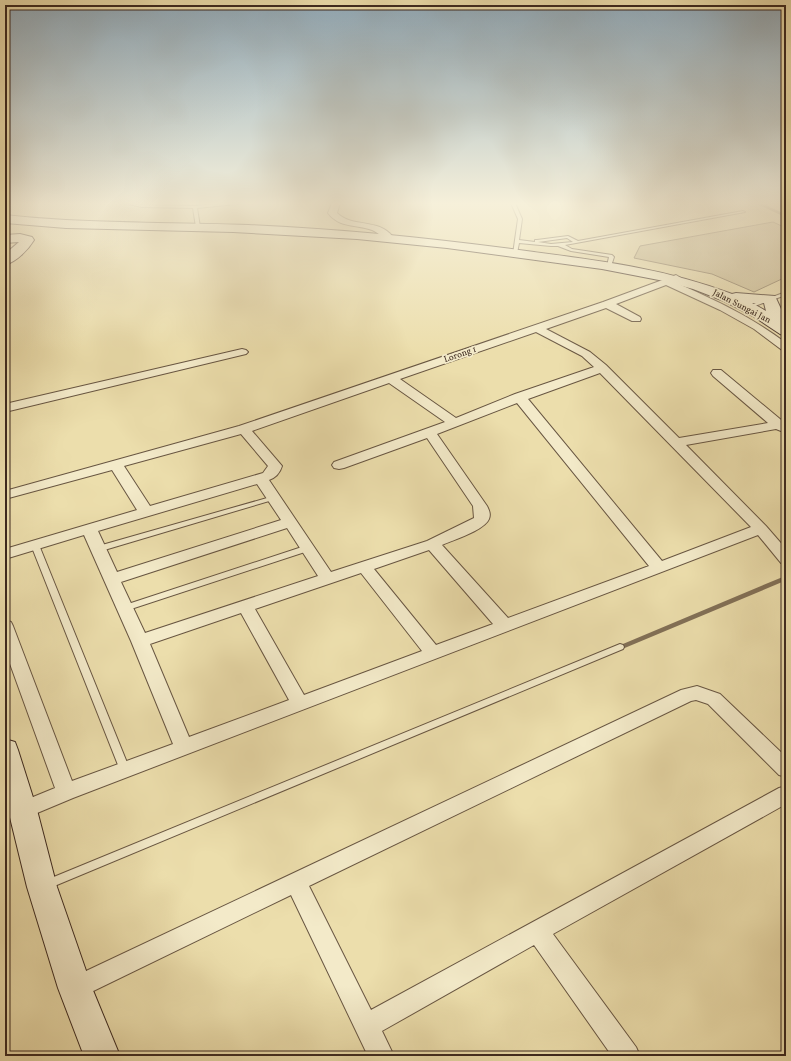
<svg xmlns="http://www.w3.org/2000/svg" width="791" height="1061" font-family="Vollkorn,serif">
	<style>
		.green { fill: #cebf94; stroke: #85745a }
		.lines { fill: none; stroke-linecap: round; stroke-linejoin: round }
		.stream-far1 { stroke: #827057; stroke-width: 2.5 }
		.stream { stroke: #827057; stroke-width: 4.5 }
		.lane-casing { stroke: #685642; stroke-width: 2 }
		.street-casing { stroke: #685642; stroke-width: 2 }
		.secondary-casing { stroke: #3c291f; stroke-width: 2 }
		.lane { fill: #f3eac9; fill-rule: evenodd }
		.street { fill: #f3eac9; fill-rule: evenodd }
		.secondary { fill: #f3eac9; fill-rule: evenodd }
		.labels { text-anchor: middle; stroke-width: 3.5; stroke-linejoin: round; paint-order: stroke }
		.far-street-label { font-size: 9px; fill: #3c291f; stroke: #f3eac9 }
	</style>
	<rect width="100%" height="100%" fill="#ecdeac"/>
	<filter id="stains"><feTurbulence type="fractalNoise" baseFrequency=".005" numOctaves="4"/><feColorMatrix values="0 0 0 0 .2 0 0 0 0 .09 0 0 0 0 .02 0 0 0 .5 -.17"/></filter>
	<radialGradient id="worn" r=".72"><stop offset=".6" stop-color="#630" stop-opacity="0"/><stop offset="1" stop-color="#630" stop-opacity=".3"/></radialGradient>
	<path class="green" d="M773,222L786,228V277L754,292L712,274L634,258L640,246Z"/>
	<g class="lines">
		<path class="stream-far1" d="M758,203L786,216"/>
		<path class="stream" d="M619,648L786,578"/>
		<g class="lane-casing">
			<path id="lane" d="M124,203H131L142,205L195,206L228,203H239L237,204L197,208L200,227L198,228L196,227L193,208L142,207Z
				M511,203H515L522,219L519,240L535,242V240H537L568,236L578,241L743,211L745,212L565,245L572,249L612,255L614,257L611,266L609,267L607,266L609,257L571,251L558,246H551L519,243L517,253L513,254L518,219ZM567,238L573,242L551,244L538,242Z
				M786,292V295L749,308L745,307Z
				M274,496L276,497L277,498L276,499L101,551H95L94,549L95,547Z
				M32,543H35L39,545L130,770L128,773L125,774L122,773L120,770L31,545Z
				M305,546H308L312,548L311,550L128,610H122L121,608L122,606Z
				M620,644L623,645L624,647L623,649L52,887L48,889L44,887L43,884L44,881Z"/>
		</g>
		<g class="street-casing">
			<path id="street" d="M332,203H340L337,213C352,228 379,218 393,237L388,240C382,238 378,232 372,230C356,224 339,228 328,213Z
				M676,275L681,278L674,282C715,300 750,316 786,343V351L782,350L754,329L720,310L666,285L616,304L640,317L641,319L640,321H632L606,308L546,329L590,352L606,365L679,438L768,423L713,376L711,373L713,370H721L786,424V433L776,429L686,445L766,526L786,549V564L781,563L758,535L73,798L30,816L23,819L16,816L13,810L16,804L55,788L5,650V620L11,622L13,626L72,781L173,744L131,641L84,535L5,559V549L137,510L112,470L5,499V491L239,426L603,302ZM536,332L582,356L594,367L515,394L456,418L400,379ZM600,373L751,527L662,561L528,399ZM389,383L445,422L334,462L332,465L334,468L339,469L344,468L427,438L473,506L474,518L427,541L331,572L269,480C275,478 280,473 282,466L252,431ZM517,403L649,566L508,618L442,545C453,540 485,530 489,519C491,514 489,510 487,506L437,434ZM241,434L268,466L263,473L150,506L124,466ZM257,484L281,520L117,572L98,531ZM287,528L318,576L145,633L121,582ZM429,550L493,624L436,645L374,569ZM361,573L422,651L304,695L255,609ZM241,613L289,700L189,737L150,644Z
				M242,349L246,350L248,352L246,354L5,412V404Z
				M697,686L720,694L786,757V777L779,775L708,704L696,700L691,701L309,886L371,1010L779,788L786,786V804L553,934L636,1047L640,1056H612L534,945L382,1031L394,1056H368L291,895L83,996L75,1000L67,996L63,988L67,980L681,690Z"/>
		</g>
		<g class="secondary-casing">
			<path id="secondary" d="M5,215C86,224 167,222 248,225C344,229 439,239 534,252C602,261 667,269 732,294L736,293L775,296L781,309L782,321L786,324V336L780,334L753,316L724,301L693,289L664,281L602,269L447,248L357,239L233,232L66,228L5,223ZM752,303H764L766,311Z
				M20,234L32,237L34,240C28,250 16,262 5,265V254L19,242L5,243V235Z
				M5,739L15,742L18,750L37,810L57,887L92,988L120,1056H84L58,988L27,887L5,797Z"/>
		</g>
		<use href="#lane" class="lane"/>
		<use href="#street" class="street"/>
		<use href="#secondary" class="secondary"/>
	</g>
	<linearGradient id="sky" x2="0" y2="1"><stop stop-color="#91acbd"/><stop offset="0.58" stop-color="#f6f0da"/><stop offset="1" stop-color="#f6f0da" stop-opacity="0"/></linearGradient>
	<rect width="791" height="351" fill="url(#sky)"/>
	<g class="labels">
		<g class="far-street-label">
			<text transform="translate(742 306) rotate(27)" y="3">Jalan Sungai Jan</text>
			<text transform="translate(460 354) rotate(-19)" y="3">Lorong 1</text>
		</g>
	</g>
	<rect width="791" height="1061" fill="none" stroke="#ecdeac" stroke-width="20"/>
	<rect x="6" y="6" width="779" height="1049" fill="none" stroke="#3c291f" stroke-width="2"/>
	<rect x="10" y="10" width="771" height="1041" fill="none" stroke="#3c291f"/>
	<rect width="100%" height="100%" filter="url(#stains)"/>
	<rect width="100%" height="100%" fill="url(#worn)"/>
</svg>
